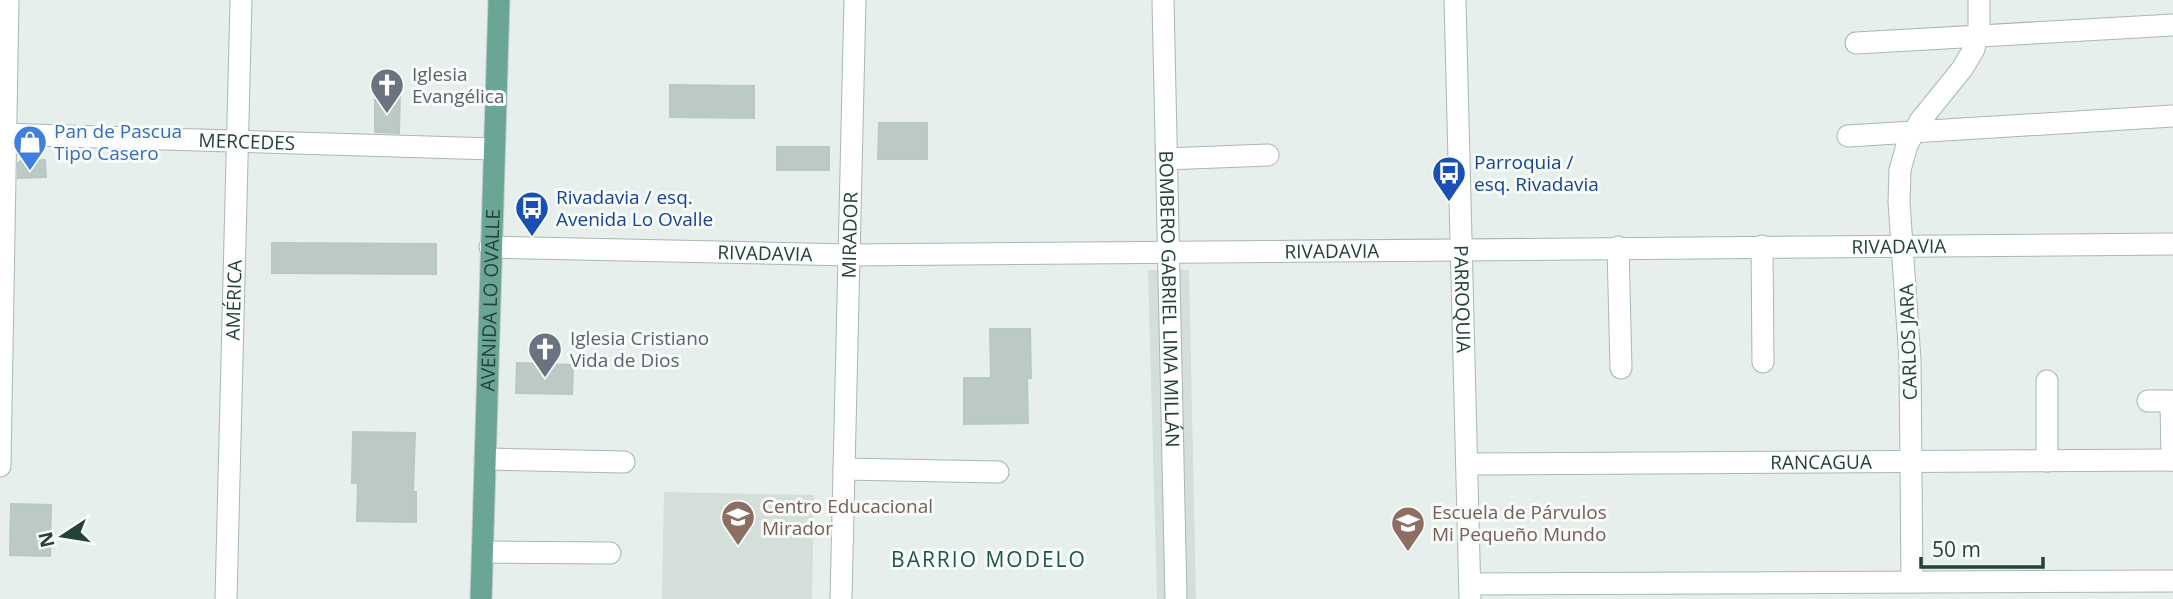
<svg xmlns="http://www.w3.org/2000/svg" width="2173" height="599" font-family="'Open Sans',sans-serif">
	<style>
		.built { fill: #d4dfda }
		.building { fill: #bbcac4; stroke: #b8c9c2; stroke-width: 2 }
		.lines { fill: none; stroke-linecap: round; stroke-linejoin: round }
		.minor-casing { stroke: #a8b8b2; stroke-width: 23 }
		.major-casing { stroke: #c2cac8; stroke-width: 23 }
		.minor { stroke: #fff; stroke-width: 21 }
		.major { stroke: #6aa596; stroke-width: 21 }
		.labels { text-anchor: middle; stroke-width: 6; stroke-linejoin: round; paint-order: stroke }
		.worship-label { font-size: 19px; fill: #5b616d; stroke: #f7fbf9; text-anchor: start }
		.shop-label { font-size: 19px; fill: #366cbe; stroke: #f7fbf9; text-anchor: start }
		.street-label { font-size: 19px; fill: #24423a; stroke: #f7fbf9 }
		.transit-label { font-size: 19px; fill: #164399; stroke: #f7fbf9; text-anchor: start }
		.education-label { font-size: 19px; fill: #785e54; stroke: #f7fbf9; text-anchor: start }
		.neighbourhood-label { font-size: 21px; letter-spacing: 2px; fill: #1f5548; stroke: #f7fbf9 }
	</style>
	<rect width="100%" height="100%" fill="#e6efeb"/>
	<path class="built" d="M1148,270H1189L1196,599H1157Z
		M664,492L814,495L812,599H662Z"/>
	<path class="building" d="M670,85L754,86V118L670,117Z
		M375,92H400L399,133L375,132Z
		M879,123H927V159H878Z
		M777,147H829V170H777Z
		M45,160L46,177L18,178V163L21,161Z
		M272,243L436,244V274L272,273Z
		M990,329H1030L1031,378H1027L1028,423L964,424V378H991Z
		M517,363L573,365L572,394L516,393Z
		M353,432L415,433L413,492H416V522L357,521L358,483H352Z
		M11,504L51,505L50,556L10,555Z"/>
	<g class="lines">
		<g class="minor-casing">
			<g id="minor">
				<path id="s1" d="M1163,0L1176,599"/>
				<path id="s2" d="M1455,0L1470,599"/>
				<path d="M1856,43L2173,25"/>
				<path id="s3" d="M0,134L493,149"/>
				<path d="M1848,136L2173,116"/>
				<path d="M1166,159L1268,155"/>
				<path d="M1762,246L1763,362"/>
				<path id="s4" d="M490,247L849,255L2173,244"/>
				<path d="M1618,247L1621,368"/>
				<path d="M2148,401H2171L2172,460"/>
				<path d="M485,459L624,462"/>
				<path d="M2047,461V381"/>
				<path id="s5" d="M1467,464L2173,460"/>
				<path d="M0,466L8,0"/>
				<path d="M844,469L998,472"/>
				<path d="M483,552L610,553"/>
				<path d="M1912,582L1910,360L1899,202L1900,170L1907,145L1920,121L1962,69L1974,49L1979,27V0"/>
				<path d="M1470,584L2173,581"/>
				<path id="s6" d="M226,599L241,0"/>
				<path id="s7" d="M841,599L855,0"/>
			</g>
		</g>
		<g class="major-casing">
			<g id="major">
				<path id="s8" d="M481,599L499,0"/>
			</g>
		</g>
		<use href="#minor" class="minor"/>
		<use href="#major" class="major"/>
	</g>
	<defs>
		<g id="church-pin" transform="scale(1.75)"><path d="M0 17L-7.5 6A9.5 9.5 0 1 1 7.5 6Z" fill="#6b7280" stroke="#f7fbf9"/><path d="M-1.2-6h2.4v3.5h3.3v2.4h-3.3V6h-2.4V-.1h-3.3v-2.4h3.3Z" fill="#fff"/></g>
		<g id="shop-pin" transform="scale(1.75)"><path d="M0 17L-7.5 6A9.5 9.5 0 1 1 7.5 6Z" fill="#3f7fe0" stroke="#f7fbf9"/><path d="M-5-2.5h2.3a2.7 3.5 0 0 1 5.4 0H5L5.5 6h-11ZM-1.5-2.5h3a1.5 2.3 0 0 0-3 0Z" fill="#fff"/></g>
		<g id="bus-pin" transform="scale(1.75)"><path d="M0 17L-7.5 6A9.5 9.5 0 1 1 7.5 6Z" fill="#1a4fb4" stroke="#f7fbf9"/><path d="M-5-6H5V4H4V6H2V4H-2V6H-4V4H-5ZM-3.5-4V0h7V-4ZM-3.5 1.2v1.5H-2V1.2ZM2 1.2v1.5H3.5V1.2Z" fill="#fff"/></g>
		<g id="school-pin" transform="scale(1.75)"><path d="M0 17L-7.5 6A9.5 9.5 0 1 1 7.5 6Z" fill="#8d6e63" stroke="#f7fbf9"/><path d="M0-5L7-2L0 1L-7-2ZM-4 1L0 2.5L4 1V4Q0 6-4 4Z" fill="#fff"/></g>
	</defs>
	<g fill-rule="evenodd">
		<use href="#church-pin" x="387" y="85"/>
		<use href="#shop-pin" x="30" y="142"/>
		<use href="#bus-pin" x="1449" y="173"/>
		<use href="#bus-pin" x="532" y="208"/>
		<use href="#church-pin" x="545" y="349"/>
		<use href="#school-pin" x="738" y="517"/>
		<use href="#school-pin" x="1408" y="523"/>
	</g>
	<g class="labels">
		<g class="worship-label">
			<text x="412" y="81">Iglesia<tspan x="412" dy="22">Evangélica</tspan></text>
			<text x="570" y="345">Iglesia Cristiano<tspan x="570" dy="22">Vida de Dios</tspan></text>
		</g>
		<g class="shop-label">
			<text x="54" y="138">Pan de Pascua<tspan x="54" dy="22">Tipo Casero</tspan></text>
		</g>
		<g class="street-label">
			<text dy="7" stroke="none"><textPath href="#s3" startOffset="247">MERCEDES</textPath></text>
			<text dy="7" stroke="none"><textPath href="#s7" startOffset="364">MIRADOR</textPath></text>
			<text dy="7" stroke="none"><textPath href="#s4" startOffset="1409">RIVADAVIA</textPath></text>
			<text dy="7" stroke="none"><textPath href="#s4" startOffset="842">RIVADAVIA</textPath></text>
			<text dy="7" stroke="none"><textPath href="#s4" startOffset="275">RIVADAVIA</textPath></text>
			<text dy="7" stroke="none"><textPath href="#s6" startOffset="299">AMÉRICA</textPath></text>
			<text dy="7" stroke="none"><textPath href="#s8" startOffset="299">AVENIDA LO OVALLE</textPath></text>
			<text dy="7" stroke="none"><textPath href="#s2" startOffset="299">PARROQUIA</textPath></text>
			<text dy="7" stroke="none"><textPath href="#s1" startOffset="299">BOMBERO GABRIEL LIMA MILLÁN</textPath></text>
			<text transform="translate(1908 342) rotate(-92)" y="7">CARLOS JARA</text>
			<text dy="7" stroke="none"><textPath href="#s5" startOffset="354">RANCAGUA</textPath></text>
		</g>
		<g class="transit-label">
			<text x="1474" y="169">Parroquia /<tspan x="1474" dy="22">esq. Rivadavia</tspan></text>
			<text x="556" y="204">Rivadavia / esq.<tspan x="556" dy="22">Avenida Lo Ovalle</tspan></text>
		</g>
		<g class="education-label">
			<text x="762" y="513">Centro Educacional<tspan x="762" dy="22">Mirador</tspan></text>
			<text x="1432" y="519">Escuela de Párvulos<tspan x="1432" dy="22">Mi Pequeño Mundo</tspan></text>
		</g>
		<g class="neighbourhood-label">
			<text x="989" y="567">BARRIO MODELO</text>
		</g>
	</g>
	<g transform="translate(63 536) rotate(258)" stroke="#f7fbf9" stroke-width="5" paint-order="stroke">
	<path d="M0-5L12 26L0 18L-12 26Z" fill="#24423a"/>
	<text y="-10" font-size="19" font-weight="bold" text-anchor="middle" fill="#24423a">N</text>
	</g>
	<path d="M1921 557v10h122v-10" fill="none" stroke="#24423a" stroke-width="3.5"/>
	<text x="1932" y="557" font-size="21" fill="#24423a" stroke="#f7fbf9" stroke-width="5" paint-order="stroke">50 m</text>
</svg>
